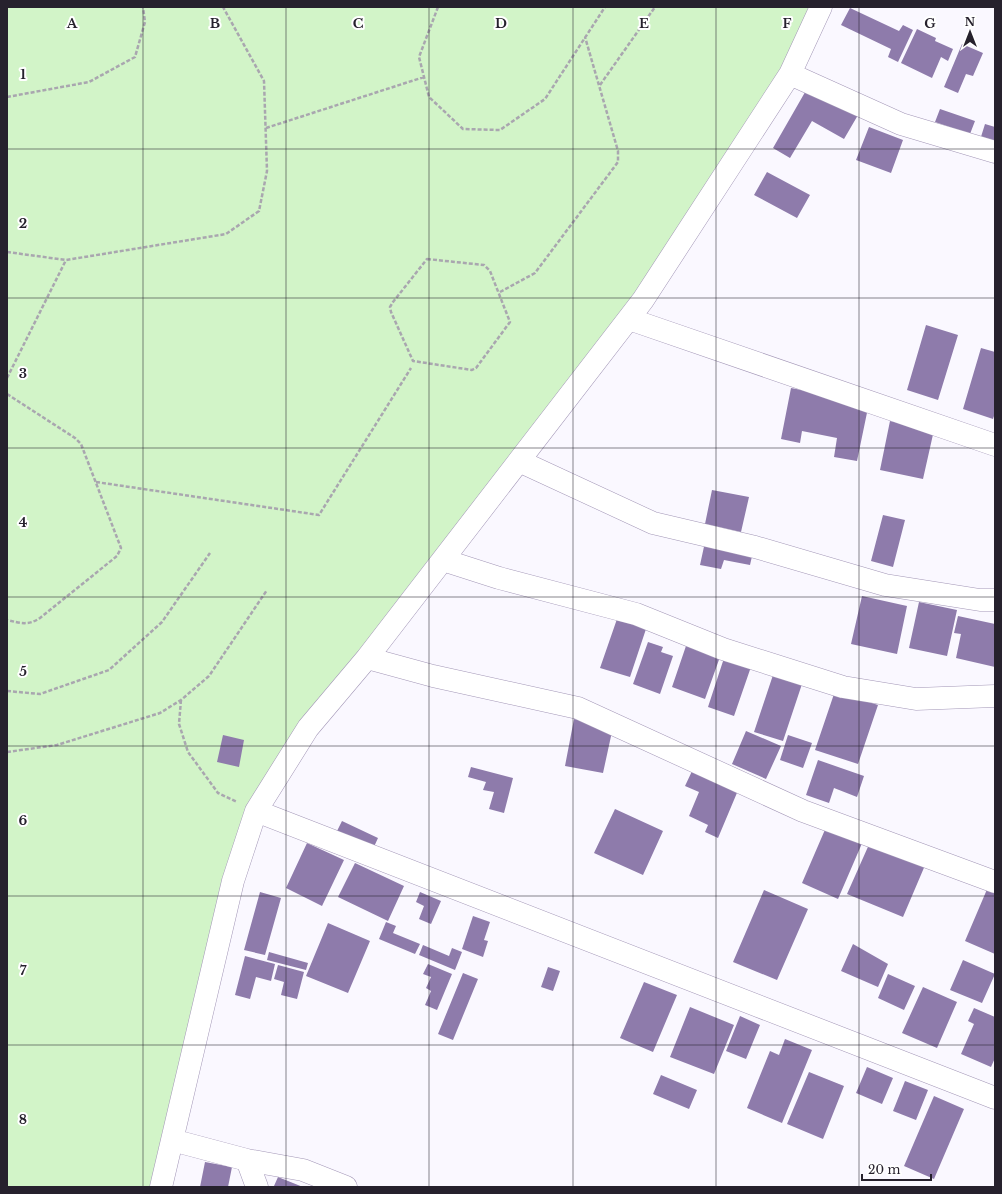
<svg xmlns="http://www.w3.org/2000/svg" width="1002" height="1194" font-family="'Libre Baskerville',serif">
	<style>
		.green { fill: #d2f4c8 }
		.building { fill: #8e7bab }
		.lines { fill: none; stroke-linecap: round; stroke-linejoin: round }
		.street-casing { stroke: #a397b7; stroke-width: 23 }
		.path { stroke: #a9a6af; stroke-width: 2.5; stroke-dasharray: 4 2; stroke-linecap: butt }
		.street { stroke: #fff; stroke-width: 22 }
		.grid { fill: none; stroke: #26212d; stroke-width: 1; stroke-opacity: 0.55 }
		.grid-label { font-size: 13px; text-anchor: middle; font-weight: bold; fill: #26212d; stroke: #fff; stroke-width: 4; stroke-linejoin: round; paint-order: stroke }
	</style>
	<rect width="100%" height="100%" fill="#faf8ff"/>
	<path class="green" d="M7,7H821L732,161L256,811L161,1187H7Z"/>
	<path class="building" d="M850,8L899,31L903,25L913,30L898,62L888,57L891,49L841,25Z
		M917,29L936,38L935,41L953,49L948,61L941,57L932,78L901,63Z
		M962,44L983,53L973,76L966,74L958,93L944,87Z
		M808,87L858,115L844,139L812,121L790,158L773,148Z
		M940,109L975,121L970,134L935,122Z
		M985,124L995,127V144L980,140Z
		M869,127L903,140L891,173L856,160Z
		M767,172L810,195L797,218L754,195Z
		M926,325L958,335L938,400L907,390Z
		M981,348L995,352V413L993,419L963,409Z
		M791,388L869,403L857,461L834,457L837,438L802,431L800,443L781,439Z
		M890,421L934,430L923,479L880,470Z
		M712,490L749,497L741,532L705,524Z
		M883,515L905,520L893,567L871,561Z
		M705,542L753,552L750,565L724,560L721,569L700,565Z
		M862,596L907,606L897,654L851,644Z
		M919,602L957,610L947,656L909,648Z
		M958,616L995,624V667L956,658L961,634L954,633Z
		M617,619L646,629L630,677L600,668Z
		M648,642L663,647L661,652L673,656L660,694L633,684Z
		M687,643L721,654L705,699L672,687Z
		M726,652L753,661L734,716L708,707Z
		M774,672L803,681L783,741L754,732Z
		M835,691L878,705L858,764L815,750Z
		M574,719L613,727L603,773L565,766Z
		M746,731L781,746L766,779L732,764Z
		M223,735L244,740L239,767L217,762Z
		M788,735L812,743L803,768L780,760Z
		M818,760L864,776L857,797L834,788L829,803L806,795Z
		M471,767L513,778L504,813L489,809L494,792L483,790L486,782L468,777Z
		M693,769L739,788L718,838L705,832L708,825L689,816L699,792L685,786Z
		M615,809L663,831L643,875L594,853Z
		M342,821L378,838L373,849L336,833Z
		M827,825L863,841L838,899L802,883Z
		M871,840L926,863L903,917L847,894Z
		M307,843L344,860L322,906L286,888Z
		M355,863L404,886L388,921L338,897Z
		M988,887L995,890V954L965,941Z
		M764,890L808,909L777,980L733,962Z
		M260,892L281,898L265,955L244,950Z
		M420,892L441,901L431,924L419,919L424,906L416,902Z
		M473,916L490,922L484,940L488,941L483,957L462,949Z
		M386,922L396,926L393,933L420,944L415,954L379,939Z
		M328,923L370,941L348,993L306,976Z
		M853,944L888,964L878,987L841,971Z
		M423,945L449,956L452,948L462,952L455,970L419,955Z
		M269,952L308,963L306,970L267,960Z
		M245,956L275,964L271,981L256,977L250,999L235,995Z
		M963,960L995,974L982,1003L950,990Z
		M428,964L452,974L437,1010L425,1005L431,991L426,988L431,977L423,974Z
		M278,965L304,972L297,999L281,995L284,982L274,979Z
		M548,967L560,971L553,991L541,987Z
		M463,973L478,979L453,1040L438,1034Z
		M888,974L915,986L904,1010L878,998Z
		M644,982L677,995L653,1052L620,1038Z
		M923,987L957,1002L937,1048L902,1033Z
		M690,1007L734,1025L714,1074L670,1057Z
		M974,1008L995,1017V1058L991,1067L961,1054L974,1024L968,1021Z
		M740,1016L760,1025L746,1059L726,1051Z
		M785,1039L812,1050L782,1123L747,1108L770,1051L779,1055Z
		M867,1067L893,1078L882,1104L856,1093Z
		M809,1072L844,1086L823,1139L787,1124Z
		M661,1075L697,1090L689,1109L653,1094Z
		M905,1081L928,1090L916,1120L893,1111Z
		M934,1096L964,1109L934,1179L904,1166Z
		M205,1162L232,1167L228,1187H200Z
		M278,1177L303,1187H275L274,1186Z"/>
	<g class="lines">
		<g class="street-casing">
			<path id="street" d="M790,74L901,124L995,152
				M629,319L995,445
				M519,461L653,523L755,547L885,585L980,600H995
				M443,560L499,578L636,614L723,649L843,687L916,699L995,696
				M367,658L433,676L578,708L803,811L995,882
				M256,811L995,1098
				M172,1140L247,1160L303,1170L346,1187
				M247,1160L257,1187
				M161,1187L233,881L256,811L308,728L367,658L643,300L790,74L821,7"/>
		</g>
		<path class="path" d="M438,7L419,57L429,97L463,129L500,130L545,99L605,7
			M600,85L655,7
			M7,97L89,82L135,57L145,22L143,7
			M266,128L424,77
			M7,252L66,260L226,234L259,211L267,171L264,81L223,7
			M427,259L484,265L490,271L510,322L476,368L472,370L413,361L391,312L390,307L393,302Z
			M500,292L535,273L618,162V151L585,37
			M7,378L66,260
			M7,394L75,438L81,444L121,548L117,556L40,618C28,626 20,623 7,620
			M96,482L319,515L411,368
			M7,691L40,694L109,670L162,622L210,553
			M181,700L179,724L188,752L218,793L237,802
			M7,752L57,745L160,713L181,700L209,676L267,590"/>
		<use href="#street" class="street"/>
	</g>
	<path class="grid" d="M143,7V1187M286,7V1187M429,7V1187M573,7V1187M716,7V1187M859,7V1187M7,149H995M7,298H995M7,448H995M7,597H995M7,746H995M7,896H995M7,1045H995"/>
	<g class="grid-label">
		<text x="72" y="28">A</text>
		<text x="215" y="28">B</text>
		<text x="358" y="28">C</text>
		<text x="501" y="28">D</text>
		<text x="644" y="28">E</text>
		<text x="787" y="28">F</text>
		<text x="930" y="28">G</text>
		<text x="23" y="79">1</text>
		<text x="23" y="228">2</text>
		<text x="23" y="378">3</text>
		<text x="23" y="527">4</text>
		<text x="23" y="676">5</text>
		<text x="23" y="825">6</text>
		<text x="23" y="975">7</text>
		<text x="23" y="1124">8</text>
	</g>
	<rect width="1002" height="1194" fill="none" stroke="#26212d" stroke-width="16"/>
	<g transform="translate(970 32)" stroke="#ffffff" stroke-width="3" paint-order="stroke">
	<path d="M0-3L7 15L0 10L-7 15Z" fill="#26212d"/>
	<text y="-6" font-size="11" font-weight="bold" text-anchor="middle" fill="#26212d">N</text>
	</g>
	<path d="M862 1174v6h69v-6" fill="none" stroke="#26212d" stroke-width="2"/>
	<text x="868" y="1174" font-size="12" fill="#26212d" stroke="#ffffff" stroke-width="3" paint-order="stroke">20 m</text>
</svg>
